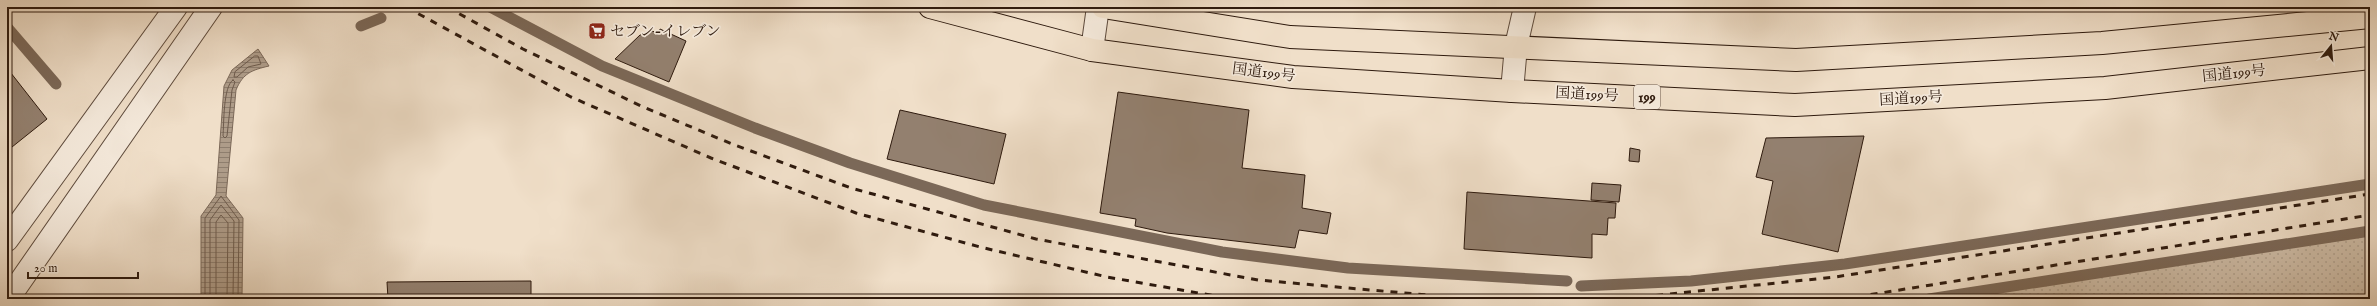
<svg xmlns="http://www.w3.org/2000/svg" width="2377" height="306" font-family="'IM FELL English','Noto Serif JP',serif">
	<style>
		.grass { fill: url(#grass-dots); stroke: #7e6c5c }
		.water { fill: url(#water-rules); stroke: #7b6858 }
		.lines { fill: none; stroke-linecap: round; stroke-linejoin: round }
		.shore { stroke: #6e5b4c; stroke-width: 1 }
		.stream { stroke: #7b6858; stroke-width: 11 }
		.building { fill: #93806f; stroke: #2e1a0e }
		.minor-casing { stroke: #5e4b3d; stroke-width: 24 }
		.highway-casing { stroke: #2e1a0e; stroke-width: 24 }
		.minor { stroke: #f5eadc; stroke-width: 22 }
		.highway { stroke: #f0dfc9; stroke-width: 22 }
		.rail { stroke: #2e1a0e; stroke-width: 3; stroke-dasharray: 7 7; stroke-linecap: butt }
		.labels { text-anchor: middle; stroke-width: 3.5; stroke-linejoin: round; paint-order: stroke }
		.shield { fill: #f5eadc; stroke: #6a584c; stroke-width: 1 }
		.shield-label { font-size: 14px; font-weight: bold; fill: #2e1a0e }
		.poi-label { font-size: 15px; fill: #2e1a0e; stroke: #f5eadc; text-anchor: start }
		.street-label { font-size: 15px; fill: #2e1a0e; stroke: #f5eadc }
	</style>
	<defs>
		<pattern id="grass-dots" width="8" height="8" patternUnits="userSpaceOnUse"><rect width="8" height="8" fill="#cfbea9"/><path d="M2 2h.1M6 6h.1" fill="none" stroke="#b2a390" stroke-width="1.8" stroke-linecap="round"/></pattern>
		<pattern id="water-rules" width="6" height="5" patternUnits="userSpaceOnUse"><rect width="6" height="5" fill="#ae9c89"/><path d="M0 2.5h6" fill="none" stroke="#8e7e6e"/></pattern>
	</defs>
	<rect width="100%" height="100%" fill="#f0dfc9"/>
	<filter id="stains"><feTurbulence type="fractalNoise" baseFrequency=".005" numOctaves="4"/><feColorMatrix values="0 0 0 0 .2 0 0 0 0 .09 0 0 0 0 .02 0 0 0 .5 -.17"/></filter>
	<radialGradient id="worn" r=".72"><stop offset=".6" stop-color="#630" stop-opacity="0"/><stop offset="1" stop-color="#630" stop-opacity=".3"/></radialGradient>
	<path class="grass" d="M2370,235V299H1956Z"/>
	<path class="water" d="M258,49L269,66C252,70 243,73 236,90L226,196L243,218L242,299H201V216L216,195L224,86L232,70Z"/>
	<g class="lines">
		<path class="shore" d="M255,56H258L261,64L248,67L237,77H234L235,72Z
			M233,80L235,82L232,90L227,136L225,138L223,136C224,124 223,86 233,80Z
			M205,299V218L221,196L239,220L238,299
			M210,299V220L221,205L234,221L233,299
			M216,299V222L221,215L228,223L227,299"/>
		<path class="stream" d="M490,7L602,66L755,128L850,163L984,205L1222,252L1348,268L1567,281
			M361,26L381,18
			M7,27L56,84
			M1581,286L1691,281L1845,264L2370,184
			M1929,299L2370,231"/>
	</g>
	<path class="building" d="M660,29L686,41L669,82L615,59L640,35L653,31L657,35Z
		M7,68L47,119L7,151Z
		M1118,92L1249,110L1242,168L1305,175L1302,208L1331,213L1327,234L1299,230L1295,248L1167,233L1135,226L1136,219L1100,213Z
		M900,110L1006,134L994,184L887,159Z
		M1864,136L1838,252L1762,234L1773,181L1756,177L1766,138Z
		M1630,148L1640,150L1639,162L1629,161Z
		M1592,183L1621,185L1619,202L1591,200Z
		M1467,192L1616,203L1615,218H1608L1607,235L1592,234V258L1464,249Z
		M531,281V297L559,296V299H388L387,282Z"/>
	<g class="lines">
		<g class="minor-casing">
			<path id="minor" d="M1092,50L1098,7
				M1512,91L1516,46L1525,7
				M7,240L176,7
				M8,299L211,7"/>
		</g>
		<g class="highway-casing">
			<path id="highway" d="M930,7L1092,50L1293,77L1512,91L1795,105L2105,88L2370,58
				M1103,7L1290,37L1796,60L2102,43L2370,17"/>
		</g>
		<use href="#minor" class="minor"/>
		<use href="#highway" class="highway"/>
		<path class="rail" d="M406,7L571,97L711,158L856,213L980,247L1107,277L1233,299
			M447,7L523,49L641,106L732,144L851,188L1036,239L1258,280L1461,298L1650,296L1835,277L2370,194
			M1843,299L2370,215"/>
	</g>
	<defs>
		<g id="supermarket-square" transform="scale(0.9)"><rect x="-9" y="-9" width="18" height="18" rx="4" fill="#8f2418" stroke="#f5eadc"/><path d="M-6-5.5h2.5l.6 2H6L4.5 2H-2.5L-4.4-4H-6ZM-1.5 3.2a1.3 1.3 0 1 0 .1 0ZM3 3.2a1.3 1.3 0 1 0 .1 0Z" fill="#fff"/></g>
	</defs>
	<g fill-rule="evenodd">
		<use href="#supermarket-square" x="597" y="31"/>
	</g>
	<g class="labels">
		<rect class="shield" x="1634" y="85" width="26" height="24" rx="3"/>
		<g class="shield-label">
			<text x="1647" y="102">199</text>
		</g>
		<g class="poi-label">
			<text x="610" y="36">セブン-イレブン</text>
		</g>
		<g class="street-label">
			<text transform="translate(1264 72) rotate(7)" y="5">国道199号</text>
			<text transform="translate(2234 73) rotate(-6)" y="5">国道199号</text>
			<text transform="translate(1587 94) rotate(3)" y="5">国道199号</text>
			<text transform="translate(1911 98) rotate(-3)" y="5">国道199号</text>
		</g>
	</g>
	<rect width="2377" height="306" fill="none" stroke="#f0dfc9" stroke-width="24"/>
	<rect x="8" y="8" width="2361" height="290" fill="none" stroke="#2e1a0e" stroke-width="2"/>
	<rect x="12" y="12" width="2353" height="282" fill="none" stroke="#2e1a0e"/>
	<g transform="translate(2331 46) rotate(17)" stroke="#f5eadc" stroke-width="3" paint-order="stroke">
	<path d="M0-3L7 15L0 10L-7 15Z" fill="#2e1a0e"/>
	<text y="-6" font-size="11" font-weight="bold" text-anchor="middle" fill="#2e1a0e">N</text>
	</g>
	<path d="M28 272v6h110v-6" fill="none" stroke="#2e1a0e" stroke-width="2"/>
	<text x="34" y="272" font-size="12" fill="#2e1a0e" stroke="#f5eadc" stroke-width="3" paint-order="stroke">20 m</text>
	<rect width="100%" height="100%" filter="url(#stains)"/>
	<rect width="100%" height="100%" fill="url(#worn)"/>
</svg>
